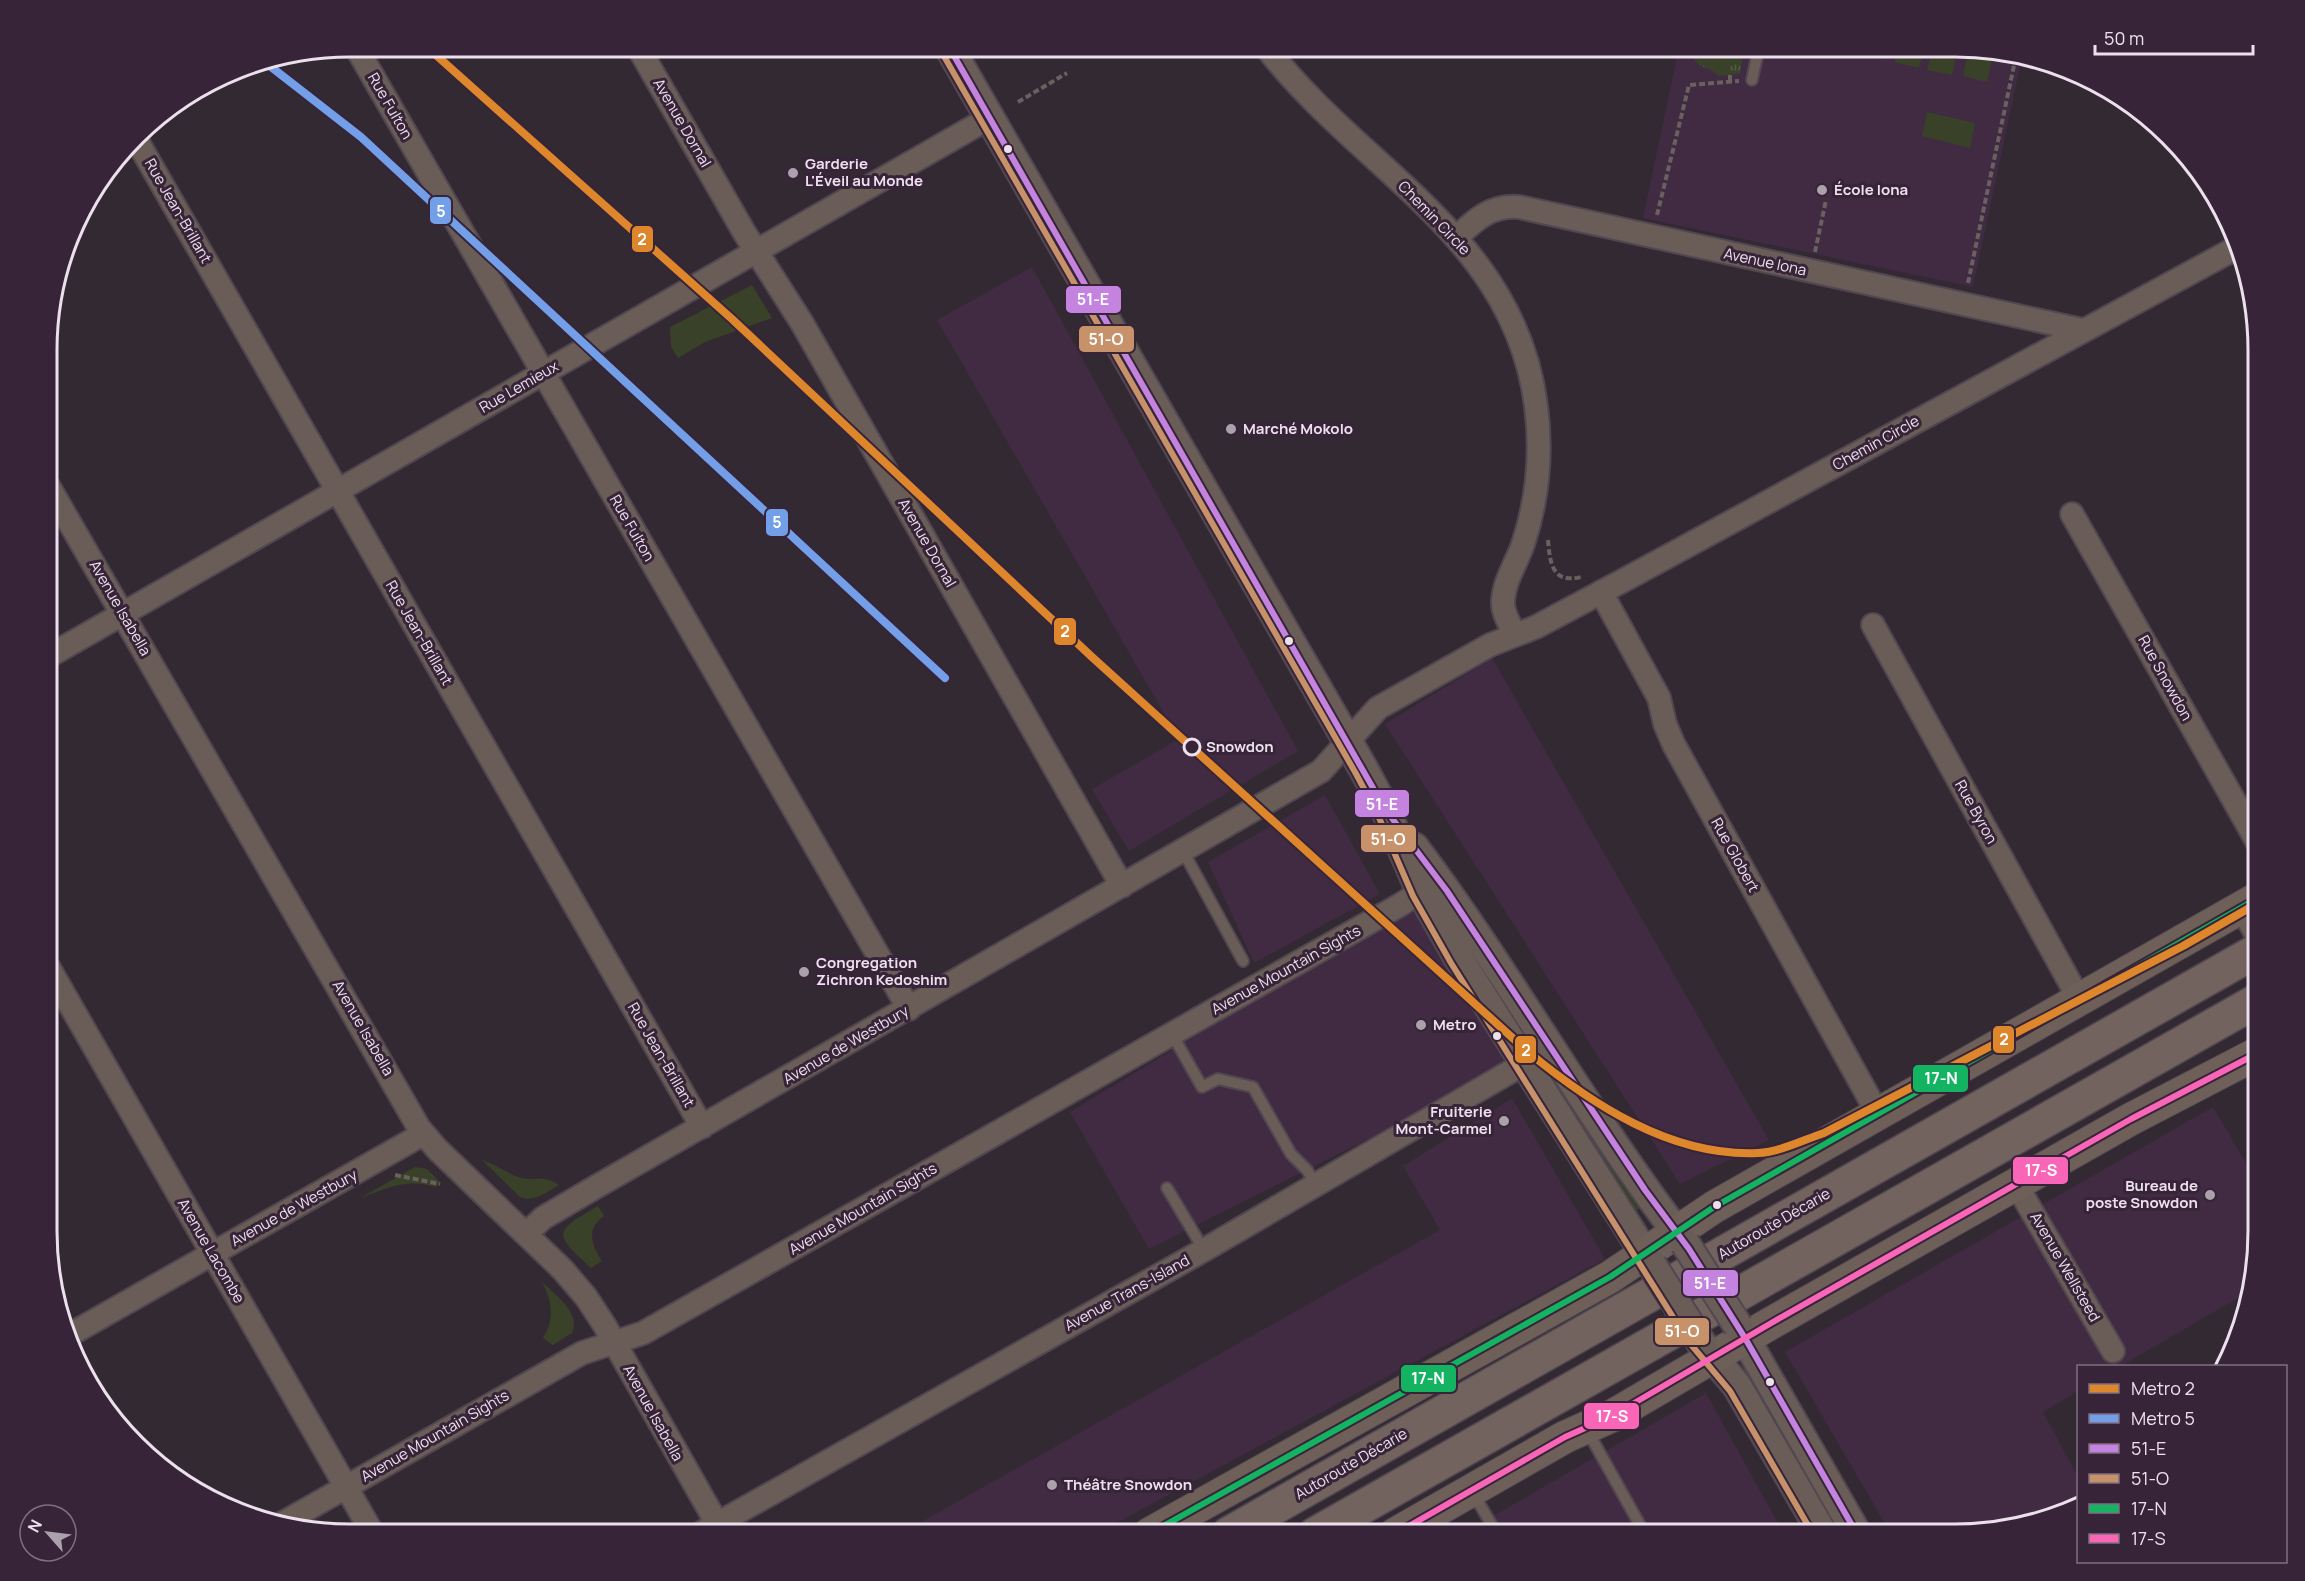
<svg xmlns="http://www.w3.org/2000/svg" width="2305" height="1581" font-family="Manrope,sans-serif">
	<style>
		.built { fill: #402b42 }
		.green { fill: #394129 }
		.park { fill: url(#park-tufts) }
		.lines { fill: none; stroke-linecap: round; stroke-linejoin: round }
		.service-casing { stroke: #504750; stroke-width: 14 }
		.minor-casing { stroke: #504750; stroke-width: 26 }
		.tertiary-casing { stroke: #504750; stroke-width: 32 }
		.secondary-casing { stroke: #504750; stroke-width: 34 }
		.motorway-casing { stroke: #504750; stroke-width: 36 }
		.path { stroke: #6a6060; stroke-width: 4; stroke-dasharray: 6 3; stroke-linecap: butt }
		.service { stroke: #6a5d57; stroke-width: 10 }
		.minor { stroke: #6a5d57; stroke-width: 22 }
		.tertiary { stroke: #6a5d57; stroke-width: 28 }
		.secondary { stroke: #6e5f59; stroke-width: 32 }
		.motorway { stroke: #73635f; stroke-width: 33 }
		.tertiary-bridge-casing { stroke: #504750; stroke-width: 32; stroke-linecap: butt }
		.tertiary-bridge { stroke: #6a5d57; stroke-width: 28 }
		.bus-1-casing { stroke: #372438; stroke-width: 10 }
		.bus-2-casing { stroke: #372438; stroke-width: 10 }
		.bus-3-casing { stroke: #372438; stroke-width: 10 }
		.bus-4-casing { stroke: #372438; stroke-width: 10 }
		.bus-1 { stroke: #c483df; stroke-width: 6 }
		.bus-2 { stroke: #c7916a; stroke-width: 6 }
		.bus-3 { stroke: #13b361; stroke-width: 6 }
		.bus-4 { stroke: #fa66b7; stroke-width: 6 }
		.metro-1-casing { stroke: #372438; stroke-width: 12 }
		.metro-2-casing { stroke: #372438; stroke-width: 12 }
		.metro-1 { stroke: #de862b; stroke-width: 8 }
		.metro-2 { stroke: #729fe7; stroke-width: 8 }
		.bus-dot { fill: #ede0ed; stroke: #372438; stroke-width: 2 }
		.poi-dot { fill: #aca0ac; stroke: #372438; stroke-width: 2 }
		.stop-dot { fill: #372438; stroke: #ede0ed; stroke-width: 3 }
		.labels { text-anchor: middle; stroke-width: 6; stroke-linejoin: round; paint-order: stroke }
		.street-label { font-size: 15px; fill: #ede0ed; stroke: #372438 }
		.poi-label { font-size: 15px; font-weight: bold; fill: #ede0ed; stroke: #372438; text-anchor: start }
		.stop-label { font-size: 15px; font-weight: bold; fill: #ede0ed; stroke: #372438; text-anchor: start }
		.rim { fill: none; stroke: #ede0ed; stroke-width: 3 }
		.line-badge { stroke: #372438; stroke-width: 2 }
		.badge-label { font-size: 16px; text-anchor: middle; font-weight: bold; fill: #fff }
	</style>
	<defs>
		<pattern id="park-tufts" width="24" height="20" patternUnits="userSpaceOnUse" patternTransform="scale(1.5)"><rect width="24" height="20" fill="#394129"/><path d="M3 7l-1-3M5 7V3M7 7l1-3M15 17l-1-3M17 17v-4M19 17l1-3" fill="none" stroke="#565c48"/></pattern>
	</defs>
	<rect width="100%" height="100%" fill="#332933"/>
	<path class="built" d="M1679,47H1974L2022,57L1973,287L1643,218Z
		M1032,267L1298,751L1129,851L1092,789L1179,739L937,320Z
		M1492,658L1769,1140L1680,1184L1385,724Z
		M1325,795L1380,894L1254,963L1208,862Z
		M1411,905L1510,1068L1149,1249L1070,1112Z
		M1512,1098L1605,1259L1096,1534H900L1440,1230L1403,1166Z
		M2213,1107L2258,1183V1250L2250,1291L2121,1366H2078V1391L2043,1412L2078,1477V1505L2033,1524L1955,1534H1891L1785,1352Z
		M1706,1393L1784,1534H1462Z"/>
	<path class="green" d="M1862,47H1888L1885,59L1860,54Z
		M1898,47H1924L1919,68L1894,62Z
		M1933,47H1958L1952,75L1927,70Z
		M1969,47L1994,51L1987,82L1963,76Z
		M1927,112L1975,123L1970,148L1922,136Z
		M752,285L772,318L705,342L678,358L671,347L670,327Z
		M1565,1085L1642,1207L1636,1211L1559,1089Z
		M482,1160C496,1164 507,1174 522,1178C539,1181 543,1175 559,1185C547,1192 534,1203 520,1197Z
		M415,1167L427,1169L441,1183L436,1187C404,1178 389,1188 360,1198Z
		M598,1206L604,1216C585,1229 592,1245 602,1261L591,1268C552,1232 554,1232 598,1206Z
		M542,1282C555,1295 581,1312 572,1333L553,1345L543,1338C555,1319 552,1301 542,1282Z"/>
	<path class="park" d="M1697,47H1744L1740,74L1718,76C1713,67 1699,69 1694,59Z"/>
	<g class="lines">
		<g class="service-casing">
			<path id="service" d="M1752,80L1759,47
				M1183,851L1243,961
				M1172,1034L1202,1087L1218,1079L1253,1087L1291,1154L1307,1170L1316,1185
				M1167,1188L1204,1250
				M1587,1430L1645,1534
				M1473,1493L1497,1534"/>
		</g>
		<g class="minor-casing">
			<path id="minor" d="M356,47L909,1009
				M638,47L744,232L802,323L1122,886
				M1266,47C1360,170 1515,236 1536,406C1542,452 1538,497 1524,541C1518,561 1504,580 1503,601C1502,613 1510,624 1515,635
				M136,139L702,1127
				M1457,237C1476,219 1491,205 1519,207L2082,330
				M49,487L419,1128L437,1149L563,1270L586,1297L605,1326L723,1534
				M2072,514L2258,843
				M1601,592L1659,698L1665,724L1674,745L1878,1114
				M1873,625L2079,999
				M49,656L989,118
				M2241,907L2258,937
				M49,968L373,1534
				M2016,1184L2113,1351
				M526,1234L543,1218L594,1188L1321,771L1378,708L1490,645L1536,627L1626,579L2236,248
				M71,1334L423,1134
				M281,1524L582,1353L643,1333L1400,905L1435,882
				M699,1534L1204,1250L1551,1048"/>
		</g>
		<g class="tertiary-casing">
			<path id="tertiary" d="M949,47L1363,768L1385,809L1421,892L1459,959L1652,1265
				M1414,847C1510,974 1587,1116 1685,1243
				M1738,1326L1857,1534
				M1702,1344L1737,1386L1823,1534"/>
		</g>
		<g class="secondary-casing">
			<path id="secondary" d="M1149,1534L1610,1277L1714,1207L2258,898
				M1395,1534L1565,1437L1612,1416L1773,1322L2131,1119L2258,1053"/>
		</g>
		<g class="motorway-casing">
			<path id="motorway" d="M1228,1534L2258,950
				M1315,1534L2258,1000"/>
		</g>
		<path class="path" d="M1730,75V82
			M1018,102L1067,73
			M1657,215L1689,85L1739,81
			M1815,252L1826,200
			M1968,283L2016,56
			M1548,540C1550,563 1552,584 1581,577
			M395,1175L440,1184"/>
		<use href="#service" class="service"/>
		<use href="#minor" class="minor"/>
		<use href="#tertiary" class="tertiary"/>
		<use href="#secondary" class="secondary"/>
		<use href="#motorway" class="motorway"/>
		<g class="tertiary-bridge-casing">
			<path id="tertiary-bridge" d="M1685,1243L1738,1326
				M1652,1265L1702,1344"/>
		</g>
		<use href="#tertiary-bridge" class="tertiary-bridge"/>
		<g class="bus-1-casing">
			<path id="bus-1" d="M949,47L1385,809L1447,891L1645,1190L1689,1249L1745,1338L1857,1534"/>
		</g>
		<g class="bus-2-casing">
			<path id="bus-2" d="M941,51L1355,772L1377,813L1413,896L1451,963L1688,1341L1730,1391L1813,1534"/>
		</g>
		<g class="bus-3-casing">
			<path id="bus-3" d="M1149,1534L1610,1277L1714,1207L2258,898"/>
		</g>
		<g class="bus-4-casing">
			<path id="bus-4" d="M1395,1534L1565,1437L1612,1416L1773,1322L2131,1119L2258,1053"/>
		</g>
		<use href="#bus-1" class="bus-1"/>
		<use href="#bus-2" class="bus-2"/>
		<use href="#bus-3" class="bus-3"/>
		<use href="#bus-4" class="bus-4"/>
		<g class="metro-1-casing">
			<path id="metro-1" d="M427,47L732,319L1092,657L1527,1051C1591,1104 1671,1157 1758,1153C1780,1152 1803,1140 1824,1133L2183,946L2258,903"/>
		</g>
		<g class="metro-2-casing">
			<path id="metro-2" d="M266,63L361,137L945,678"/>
		</g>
		<use href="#metro-1" class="metro-1"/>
		<use href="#metro-2" class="metro-2"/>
	</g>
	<g class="bus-dot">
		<circle cx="1008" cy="149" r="5"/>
		<circle cx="1289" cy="641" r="5"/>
		<circle cx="1497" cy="1036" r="5"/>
		<circle cx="1717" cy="1205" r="5"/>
		<circle cx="1770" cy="1382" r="5"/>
	</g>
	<g class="poi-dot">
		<circle cx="793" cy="173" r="6"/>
		<circle cx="1822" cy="190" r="6"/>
		<circle cx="1231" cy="429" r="6"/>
		<circle cx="804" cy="972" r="6"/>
		<circle cx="1421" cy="1025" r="6"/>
		<circle cx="1504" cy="1121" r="6"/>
		<circle cx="2210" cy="1195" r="6"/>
		<circle cx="1052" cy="1485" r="6"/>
	</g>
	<circle class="stop-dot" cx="1192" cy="747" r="8"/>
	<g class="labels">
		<g class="street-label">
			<text transform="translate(390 106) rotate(60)" y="5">Rue Fulton</text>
			<text transform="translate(682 123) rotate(60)" y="5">Avenue Dornal</text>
			<text transform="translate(178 211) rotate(60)" y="5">Rue Jean-Brillant</text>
			<text transform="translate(1434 218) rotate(46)" y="5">Chemin Circle</text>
			<text transform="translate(1765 262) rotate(12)" y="5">Avenue Iona</text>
			<text transform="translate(519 387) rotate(-30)" y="5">Rue Lemieux</text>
			<text transform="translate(1876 443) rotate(-29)" y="5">Chemin Circle</text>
			<text transform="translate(632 528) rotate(60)" y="5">Rue Fulton</text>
			<text transform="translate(927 543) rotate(60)" y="5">Avenue Dornal</text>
			<text transform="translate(120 608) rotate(60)" y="5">Avenue Isabella</text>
			<text transform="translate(419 633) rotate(60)" y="5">Rue Jean-Brillant</text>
			<text transform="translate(2165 678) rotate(61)" y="5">Rue Snowdon</text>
			<text transform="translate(1976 812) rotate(61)" y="5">Rue Byron</text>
			<text transform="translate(1735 855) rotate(61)" y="5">Rue Globert</text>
			<text transform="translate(1286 970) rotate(-29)" y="5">Avenue Mountain Sights</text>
			<text transform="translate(363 1028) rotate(60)" y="5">Avenue Isabella</text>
			<text transform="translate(846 1045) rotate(-30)" y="5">Avenue de Westbury</text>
			<text transform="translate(661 1055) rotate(60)" y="5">Rue Jean-Brillant</text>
			<text transform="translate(294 1208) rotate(-29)" y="5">Avenue de Westbury</text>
			<text transform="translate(863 1209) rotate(-30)" y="5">Avenue Mountain Sights</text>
			<text transform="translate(1774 1224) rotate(-30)" y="5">Autoroute Décarie</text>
			<text transform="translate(211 1251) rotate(60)" y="5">Avenue Lacombe</text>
			<text transform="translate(2065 1267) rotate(60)" y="5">Avenue Wellsteed</text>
			<text transform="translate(1127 1293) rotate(-29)" y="5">Avenue Trans-Island</text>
			<text transform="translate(653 1413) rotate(61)" y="5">Avenue Isabella</text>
			<text transform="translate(435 1436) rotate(-30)" y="5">Avenue Mountain Sights</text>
			<text transform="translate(1351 1464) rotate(-30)" y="5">Autoroute Décarie</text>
		</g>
		<g class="poi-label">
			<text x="805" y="169">Garderie<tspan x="805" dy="17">L'Éveil au Monde</tspan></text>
			<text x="1834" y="195">École Iona</text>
			<text x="1243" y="434">Marché Mokolo</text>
			<text x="816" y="968">Congregation<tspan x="816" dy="17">Zichron Kedoshim</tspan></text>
			<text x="1433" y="1030">Metro</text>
			<text x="1492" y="1117" text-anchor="end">Fruiterie<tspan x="1492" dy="17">Mont-Carmel</tspan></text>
			<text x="2198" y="1191" text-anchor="end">Bureau de<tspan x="2198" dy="17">poste Snowdon</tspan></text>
			<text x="1064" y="1490">Théâtre Snowdon</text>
		</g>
		<g class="stop-label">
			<text x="1206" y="752">Snowdon</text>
		</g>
	</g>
	<path d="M0 0H2305V1581H0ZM350 57H1955A293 293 0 0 1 2248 350V1231A293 293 0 0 1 1955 1524H350A293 293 0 0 1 57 1231V350A293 293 0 0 1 350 57Z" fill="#372438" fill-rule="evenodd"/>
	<path class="rim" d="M350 57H1955A293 293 0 0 1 2248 350V1231A293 293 0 0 1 1955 1524H350A293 293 0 0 1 57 1231V350A293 293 0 0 1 350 57Z"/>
	<g class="line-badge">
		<rect x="429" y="196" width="23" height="29" rx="6" fill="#729fe7"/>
		<rect x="631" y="225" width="23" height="28" rx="6" fill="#de862b"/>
		<rect x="1065" y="285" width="57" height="29" rx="6" fill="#c483df"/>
		<rect x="1078" y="325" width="57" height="28" rx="6" fill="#c7916a"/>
		<rect x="765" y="508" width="24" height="29" rx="6" fill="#729fe7"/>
		<rect x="1053" y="617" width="24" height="29" rx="6" fill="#de862b"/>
		<rect x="1354" y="789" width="56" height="29" rx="6" fill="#c483df"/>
		<rect x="1360" y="824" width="57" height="29" rx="6" fill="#c7916a"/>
		<rect x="1992" y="1025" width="23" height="29" rx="6" fill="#de862b"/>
		<rect x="1514" y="1035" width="23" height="29" rx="6" fill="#de862b"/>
		<rect x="1912" y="1064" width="57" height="29" rx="6" fill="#13b361"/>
		<rect x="2012" y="1156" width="57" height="29" rx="6" fill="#fa66b7"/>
		<rect x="1682" y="1269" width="57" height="28" rx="6" fill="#c483df"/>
		<rect x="1654" y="1317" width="56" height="29" rx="6" fill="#c7916a"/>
		<rect x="1400" y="1364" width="57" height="29" rx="6" fill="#13b361"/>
		<rect x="1583" y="1402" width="57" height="28" rx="6" fill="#fa66b7"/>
	</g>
	<g class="badge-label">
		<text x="441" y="217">5</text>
		<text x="642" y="245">2</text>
		<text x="1093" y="305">51-E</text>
		<text x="1106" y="345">51-O</text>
		<text x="777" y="528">5</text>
		<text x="1065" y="637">2</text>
		<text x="1382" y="810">51-E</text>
		<text x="1388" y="845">51-O</text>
		<text x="2004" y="1045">2</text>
		<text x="1526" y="1056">2</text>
		<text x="1941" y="1084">17-N</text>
		<text x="2041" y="1176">17-S</text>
		<text x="1710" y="1289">51-E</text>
		<text x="1682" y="1337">51-O</text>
		<text x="1428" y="1384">17-N</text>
		<text x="1612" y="1422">17-S</text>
	</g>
	<rect x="2077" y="1365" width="210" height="198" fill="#372438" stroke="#806f80" stroke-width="1.5"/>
	<rect x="2089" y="1384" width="30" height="9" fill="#de862b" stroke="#806f80" stroke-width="1.5"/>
	<text x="2131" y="1395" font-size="18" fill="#ede0ed">Metro 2</text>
	<rect x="2089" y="1414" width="30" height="9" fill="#729fe7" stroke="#806f80" stroke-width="1.5"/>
	<text x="2131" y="1425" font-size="18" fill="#ede0ed">Metro 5</text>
	<rect x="2089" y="1444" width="30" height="9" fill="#c483df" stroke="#806f80" stroke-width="1.5"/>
	<text x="2131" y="1455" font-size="18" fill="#ede0ed">51-E</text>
	<rect x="2089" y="1474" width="30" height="9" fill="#c7916a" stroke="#806f80" stroke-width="1.5"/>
	<text x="2131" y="1485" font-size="18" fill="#ede0ed">51-O</text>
	<rect x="2089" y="1504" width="30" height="9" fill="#13b361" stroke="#806f80" stroke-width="1.5"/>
	<text x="2131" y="1515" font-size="18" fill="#ede0ed">17-N</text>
	<rect x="2089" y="1534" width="30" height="9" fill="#fa66b7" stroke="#806f80" stroke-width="1.5"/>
	<text x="2131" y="1545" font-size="18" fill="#ede0ed">17-S</text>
	<g transform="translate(48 1533) rotate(298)"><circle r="28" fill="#372438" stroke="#806f80" stroke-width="1.5"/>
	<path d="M0-4.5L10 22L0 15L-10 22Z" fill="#aca0ac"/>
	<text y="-9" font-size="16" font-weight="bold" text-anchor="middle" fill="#ede0ed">N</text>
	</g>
	<path d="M2095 45v9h158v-9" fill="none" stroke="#ede0ed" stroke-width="3"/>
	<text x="2104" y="45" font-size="18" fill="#ede0ed" stroke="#372438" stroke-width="4.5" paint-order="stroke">50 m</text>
</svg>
